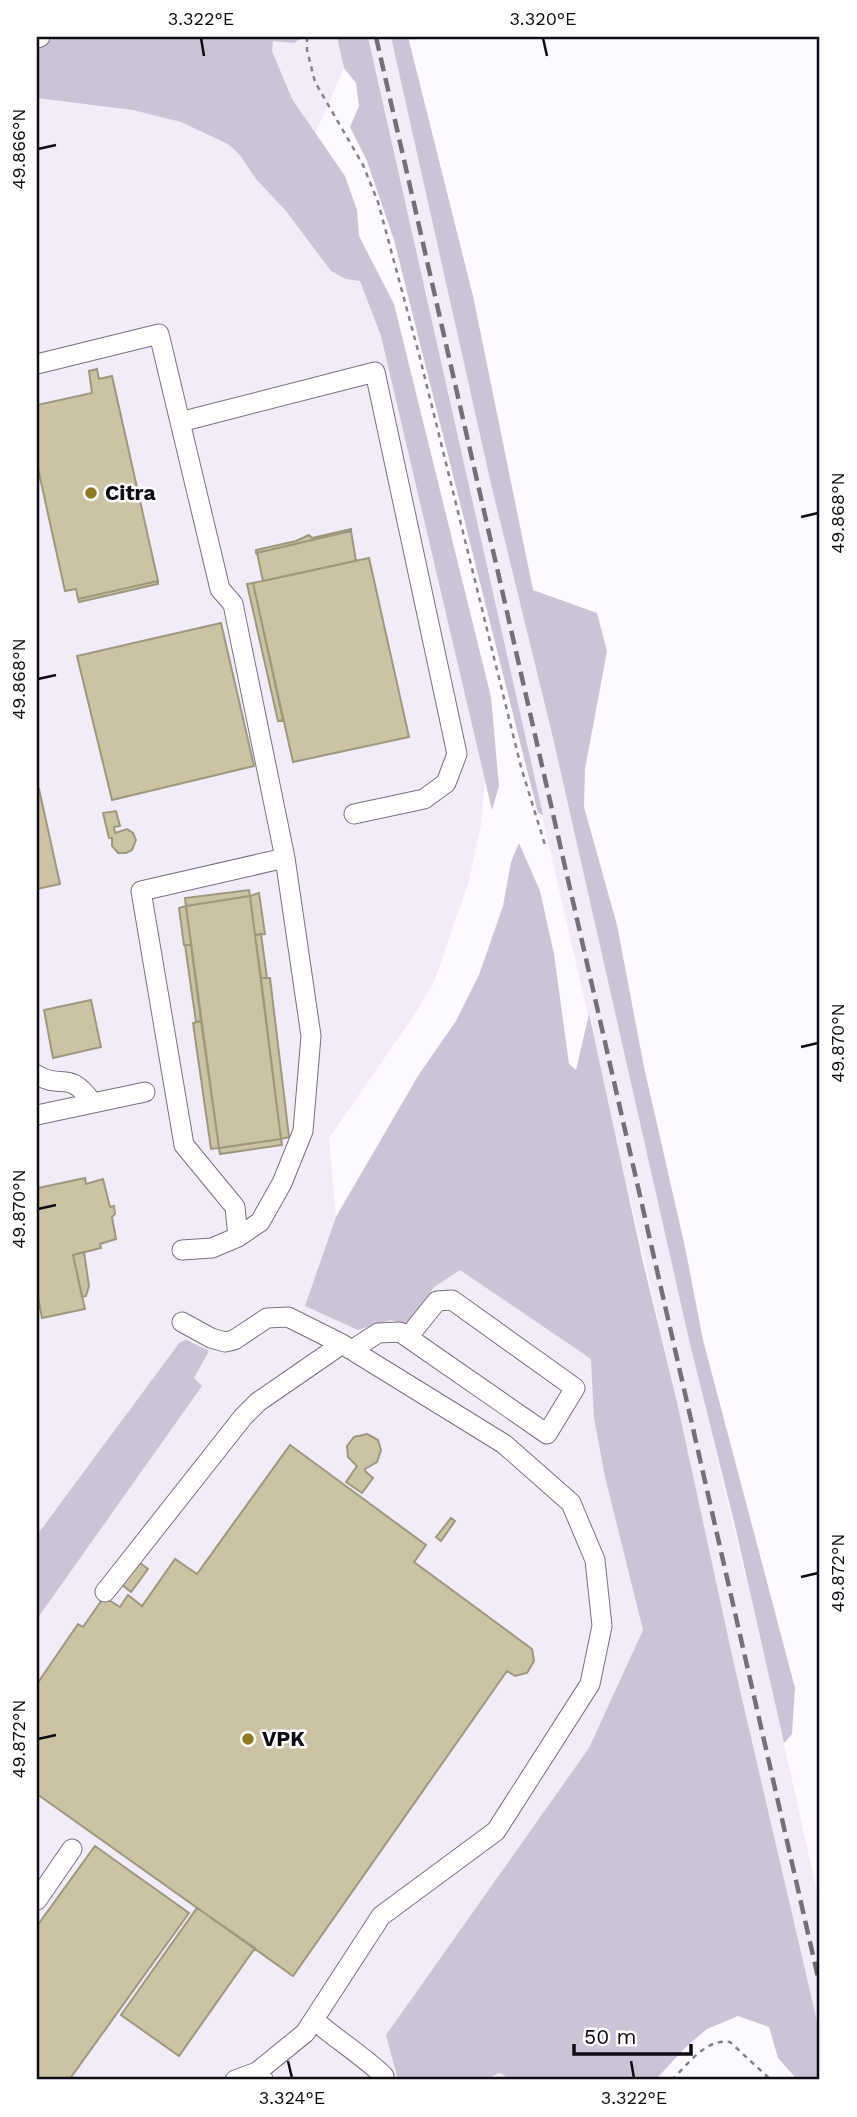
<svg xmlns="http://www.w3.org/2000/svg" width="857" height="2117" font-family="'Work Sans',sans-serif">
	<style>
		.built { fill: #f2ecf9 }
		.green { fill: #ccc3d6 }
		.building { fill: #cbc3a3; stroke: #9e987f; stroke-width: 2 }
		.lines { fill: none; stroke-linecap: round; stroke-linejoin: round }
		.minor-casing { stroke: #7a6f85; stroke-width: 21 }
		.path { stroke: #858188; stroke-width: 2.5; stroke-dasharray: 5 5; stroke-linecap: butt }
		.minor { stroke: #fff; stroke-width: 19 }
		.rail { stroke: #747077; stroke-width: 4.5; stroke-dasharray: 14 7; stroke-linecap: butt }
		.ticks { fill: none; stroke: #0f0b13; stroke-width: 2.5 }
		.poi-dot { fill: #917b22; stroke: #fff; stroke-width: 2.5 }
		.labels { text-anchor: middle; stroke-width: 5; stroke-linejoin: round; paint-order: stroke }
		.poi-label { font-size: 21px; font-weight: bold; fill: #0f0b13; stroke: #fff; text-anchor: start }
		.neatline { fill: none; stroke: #0f0b13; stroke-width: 2.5 }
		.ticks-label { font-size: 18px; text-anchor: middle; fill: #0f0b13 }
	</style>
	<rect width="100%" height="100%" fill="#fcf9ff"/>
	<path class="built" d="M37,37H337L344,68L296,178L373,281L486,771L481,825L469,881L434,982L413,1017L329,1138L336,1216L418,1076L456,1021L479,975L503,912L739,1974L658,2080H37Z
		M368,37H391L491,484L553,738L690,1344L766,1663L820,1905V2034L734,1664L677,1402L514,694Z"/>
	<path class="green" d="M60,37H304L294,43L273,41L272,51L292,99L345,176L357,210L359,236L394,304L491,697L499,786L492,810L381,336L360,281L346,279L331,271L286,211L256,179L239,154L228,144L181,122L133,110L37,98V44Z
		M337,37H368L543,815L538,813L525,762L394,240L367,161L350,127L359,106L356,83L344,68Z
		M391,37H408L473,296L533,590L597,613L607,651L585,769L584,807L617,925L644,1067L685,1247L703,1340L795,1688L792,1734L784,1743L735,1526L690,1344L553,738L491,484Z
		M519,843L540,891L554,954L569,1064L576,1070L589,1014L643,1262L677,1402L734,1664L820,2034V2080H794V2076L778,2058L769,2027L738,2016L707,2029L687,2046L655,2080H507L504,2075L499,2073L485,2080H398L386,2035L589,1748L643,1630L605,1477L594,1418L591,1359L460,1270L434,1287L408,1326L391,1320L358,1330L305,1306L336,1217L418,1076L456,1021L479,975L503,906L511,862Z
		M187,1340L209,1351L194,1378L202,1386L37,1619V1535L180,1342Z"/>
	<path class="building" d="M97,369L99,379L112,376L158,581L78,599L76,589L65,591L37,464V405L92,393L89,371Z
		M351,529V531L256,553V550L296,541L309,535L312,538Z
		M351,531L356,561L263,581L257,553Z
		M369,558L409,737L293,762L253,583Z
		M158,581V584L79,602L78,599Z
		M253,583L283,720L278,721L247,584Z
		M221,623L254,766L112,800L77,656Z
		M39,789L60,884L37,889V790Z
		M116,811L120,826L114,827L115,833L127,829L133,833L136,840L132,850L126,853H118L112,846V838H109L103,813Z
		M249,890L250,896L186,906L185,898Z
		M259,893L265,934L255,935L250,896Z
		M250,896L281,1139L219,1148L186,906Z
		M186,906L191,945H184L179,908Z
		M261,934L267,978H261L255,935Z
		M185,945H191L201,1021L196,1022Z
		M261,978H270L289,1137L281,1139Z
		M91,1000L101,1047L53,1058L44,1010Z
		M201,1021L219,1148L211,1149L193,1023Z
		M281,1139L282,1145L220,1154L219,1148Z
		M85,1178L86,1184L103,1179L110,1207L114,1206L115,1214L112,1217L116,1239L100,1244L101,1248L73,1255L85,1309L42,1318L37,1292V1181L38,1188Z
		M84,1252L89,1286L86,1296L82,1297L73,1255Z
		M367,1434L378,1440L381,1450L377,1462L365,1469V1471L373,1478L362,1493L346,1482L357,1466L348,1457L347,1446L354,1437Z
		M290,1445L426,1545L414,1562L532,1649L534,1661L527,1673L515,1676L507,1671L293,1976L37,1794V1684L78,1624L83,1627L104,1597L120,1607L128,1595L142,1606L175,1559L197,1574Z
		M451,1518L455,1521L441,1541L436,1537Z
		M136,1560L148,1569L131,1592L120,1583Z
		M95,1846L189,1913L69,2080H37V1926Z
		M197,1908L255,1948L179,2056L121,2015Z"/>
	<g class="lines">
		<g class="minor-casing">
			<path id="minor" d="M37,38L40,37
				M37,364L159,334L220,589L233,604L285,858L311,1036L303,1131L282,1183L260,1222L238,1237L212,1248L182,1250
				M180,422L375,372L457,754L446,783L424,799L354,814
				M37,1075C63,1090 68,1069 92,1102
				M37,1115L145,1092
				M238,1237L235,1207L184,1145L141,891L285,858
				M182,1322L211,1338L225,1342L234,1340L267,1318L288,1317L342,1344L504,1444L571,1503L595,1560L602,1626L590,1684L496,1831L381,1916L305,2033L257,2072
				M352,1350L378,1333L400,1332L547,1434L575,1388L452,1300L437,1301L408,1337
				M105,1592L243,1417L258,1402L342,1344
				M37,1900L72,1849
				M314,2020C337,2040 362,2055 384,2076V2080
				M235,2080L257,2072L263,2079"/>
		</g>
		<path class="path" d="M307,37V50L315,82L363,165L378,202L420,358L521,767L545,845
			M672,2080C688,2064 706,2038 730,2042L771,2080"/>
		<use href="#minor" class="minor"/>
		<path class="rail" d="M376,37L820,1986"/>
	</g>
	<path class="ticks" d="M201,38L204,56M543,38L547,56M38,149L56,145M801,517L818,513M38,679L56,675M801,1047L818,1043M38,1209L56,1205M801,1577L818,1573M38,1739L56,1735M288,2061L292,2078M631,2061L634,2078"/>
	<g class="poi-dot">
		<circle cx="91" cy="493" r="7"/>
		<circle cx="248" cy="1739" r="7"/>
	</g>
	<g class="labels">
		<g class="poi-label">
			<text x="105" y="500">Citra</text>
			<text x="262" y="1746">VPK</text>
		</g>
	</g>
	<rect width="857" height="2117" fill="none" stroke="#ffffff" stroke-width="77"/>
	<path d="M574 2044v10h117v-10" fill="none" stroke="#0f0b13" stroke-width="3.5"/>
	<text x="584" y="2044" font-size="21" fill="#0f0b13" stroke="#ffffff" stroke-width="5" paint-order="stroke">50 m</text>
	<rect x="38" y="38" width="780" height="2040" class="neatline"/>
	<g class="ticks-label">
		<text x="201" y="25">3.322°E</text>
		<text x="543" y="25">3.320°E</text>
		<text transform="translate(19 149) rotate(-90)" y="6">49.866°N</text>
		<text transform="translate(838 513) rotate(-90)" y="6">49.868°N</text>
		<text transform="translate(19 679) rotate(-90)" y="6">49.868°N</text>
		<text transform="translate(838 1043) rotate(-90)" y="6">49.870°N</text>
		<text transform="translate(19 1209) rotate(-90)" y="6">49.870°N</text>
		<text transform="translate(838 1573) rotate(-90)" y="6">49.872°N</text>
		<text transform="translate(19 1739) rotate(-90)" y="6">49.872°N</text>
		<text x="292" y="2104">3.324°E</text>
		<text x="634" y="2104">3.322°E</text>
	</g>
</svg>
